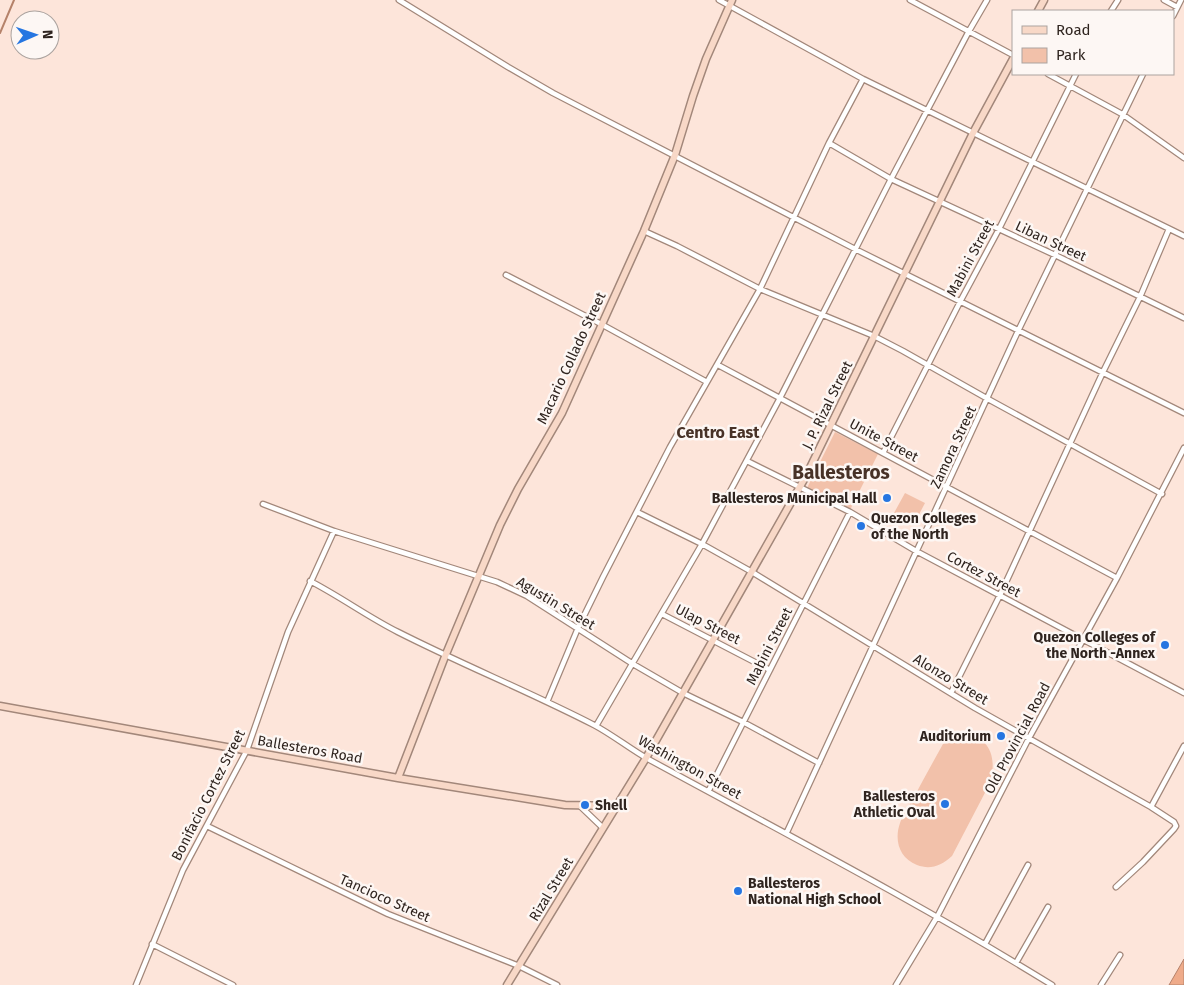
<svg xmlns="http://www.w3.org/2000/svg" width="1184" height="985" font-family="'Fira Sans',sans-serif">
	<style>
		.green { fill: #f2c1aa }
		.water { fill: #efab8a; stroke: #b5826a }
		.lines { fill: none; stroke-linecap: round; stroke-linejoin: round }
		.stream { stroke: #b5826a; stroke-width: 2 }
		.street-casing { stroke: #a2877a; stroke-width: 7 }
		.secondary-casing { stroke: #a2877a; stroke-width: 9 }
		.street { stroke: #fff; stroke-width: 4.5 }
		.secondary { stroke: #f8d8c7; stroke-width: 6 }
		.poi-dot { fill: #2676e1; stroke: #fdf7f4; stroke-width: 2 }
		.labels { text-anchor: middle; stroke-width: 5; stroke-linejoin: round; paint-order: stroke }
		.street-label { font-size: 14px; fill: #2f241f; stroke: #fdf7f4 }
		.poi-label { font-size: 14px; font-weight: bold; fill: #2f241f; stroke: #fdf7f4; text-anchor: end }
		.quarter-label { font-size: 16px; font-weight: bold; fill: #483227; stroke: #fdf7f4 }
		.district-label { font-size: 19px; font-weight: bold; fill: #483227; stroke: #fdf7f4 }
	</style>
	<rect width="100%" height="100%" fill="#fde5da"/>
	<path class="green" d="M835,432L878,454L850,510L807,488Z
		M905,493L925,503L914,524L894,513Z
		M956,735C989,732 999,757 989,785L952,856C941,866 930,870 917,865C899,858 894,840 900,823C903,814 909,806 913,799C923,780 933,762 943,744L949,738Z"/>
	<path class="water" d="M1184,959V985H1169Z"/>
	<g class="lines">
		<path class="stream" d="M0,33L14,0"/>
		<g class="street-casing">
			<path id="street" d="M399,0L508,67L553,93L855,249L1184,413
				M719,0L863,79L1184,236
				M910,0L1013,55
				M1164,0L1177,7
				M1111,11L1118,0
				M1173,16L1181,0
				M1048,74L1122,114L1184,158
				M829,143L891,179L1055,255L1184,318
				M644,231L677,246L760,289L874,336L903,351L988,399L1162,494
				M506,275L601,324L707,382
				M718,365L1117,578
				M883,453L961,300L999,229L1076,74
				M747,461L850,512L916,551L1184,693
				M263,504L334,531L497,582L527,596L633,664L683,693L743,722L819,763
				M637,512L702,544L752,572L975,708L1151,807L1174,822L1176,826L1174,829L1143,862L1116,887
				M310,581C341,597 368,617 398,632C463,665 530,692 594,725C613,735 630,749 648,759C784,833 921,904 1052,985
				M662,614L770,670
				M951,693L1000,595L1103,372L1140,297L1169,229
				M547,702L578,628L603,577L670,447L760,289L829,143L863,79
				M596,726L702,544L780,398L891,179L969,31L987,0
				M709,790L850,512
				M580,806L603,828
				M1151,807L1184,746
				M207,826L388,914L519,966L557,985
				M787,832L1019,329L1143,74
				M152,944L233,985
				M985,944L1028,865
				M1016,963L1048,907
				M136,985L183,870L247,750L288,632L334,531
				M896,985L937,917L1029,738L1117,578L1184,448
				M1101,985L1120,955"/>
		</g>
		<g class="secondary-casing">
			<path id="secondary" d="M1038,11L1044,0
				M0,706L398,778L565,805L616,806
				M398,778L446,654L500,525L518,489L562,413L644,231L675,155L693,96L706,59L732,0
				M507,985L646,758L806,476L973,133L1013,59"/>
		</g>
		<use href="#street" class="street"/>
		<use href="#secondary" class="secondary"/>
	</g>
	<g class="poi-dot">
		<circle cx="887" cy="498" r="5"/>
		<circle cx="861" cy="526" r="5"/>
		<circle cx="1165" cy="645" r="5"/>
		<circle cx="1001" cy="736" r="5"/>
		<circle cx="945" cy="804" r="5"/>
		<circle cx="585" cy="805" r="5"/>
		<circle cx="738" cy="891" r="5"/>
	</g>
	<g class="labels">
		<g class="street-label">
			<text transform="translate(1051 241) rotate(25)" y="5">Liban Street</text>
			<text transform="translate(970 258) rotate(-62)" y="5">Mabini Street</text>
			<text transform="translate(571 358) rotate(-65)" y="5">Macario Collado Street</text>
			<text transform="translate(827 405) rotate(-64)" y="5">J. P. Rizal Street</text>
			<text transform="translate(884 440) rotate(28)" y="5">Unite Street</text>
			<text transform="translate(953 447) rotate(-65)" y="5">Zamora Street</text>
			<text transform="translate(984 574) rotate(28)" y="5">Cortez Street</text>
			<text transform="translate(556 603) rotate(31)" y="5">Agustin Street</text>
			<text transform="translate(708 624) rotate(27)" y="5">Ulap Street</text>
			<text transform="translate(769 646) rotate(-63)" y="5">Mabini Street</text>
			<text transform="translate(951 679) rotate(31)" y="5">Alonzo Street</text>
			<text transform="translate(1017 738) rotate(-62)" y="5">Old Provincial Road</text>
			<text transform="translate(310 749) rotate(10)" y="5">Ballesteros Road</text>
			<text transform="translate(690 767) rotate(29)" y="5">Washington Street</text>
			<text transform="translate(208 795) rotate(-63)" y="5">Bonifacio Cortez Street</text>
			<text transform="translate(551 889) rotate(-59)" y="5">Rizal Street</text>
			<text transform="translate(385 898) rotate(24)" y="5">Tancioco Street</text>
		</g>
		<g class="poi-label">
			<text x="877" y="503">Ballesteros Municipal Hall</text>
			<text x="871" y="523" text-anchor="start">Quezon Colleges<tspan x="871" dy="16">of the North</tspan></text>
			<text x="1155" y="642">Quezon Colleges of<tspan x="1155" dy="16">the North -Annex</tspan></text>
			<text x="991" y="741">Auditorium</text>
			<text x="935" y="801">Ballesteros<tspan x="935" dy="16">Athletic Oval</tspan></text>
			<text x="595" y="810" text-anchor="start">Shell</text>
			<text x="748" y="888" text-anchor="start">Ballesteros<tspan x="748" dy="16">National High School</tspan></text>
		</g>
		<g class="quarter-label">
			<text x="718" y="438">Centro East</text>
		</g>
		<g class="district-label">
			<text x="841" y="479">Ballesteros</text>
		</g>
	</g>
	<rect x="1012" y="10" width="162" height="65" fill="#fdf7f4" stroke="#aba39f"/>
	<rect x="1022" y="26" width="25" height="8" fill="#f8d8c7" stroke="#aba39f"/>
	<text x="1056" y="35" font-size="15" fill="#2f241f">Road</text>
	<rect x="1022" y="48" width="25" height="15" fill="#f2c1aa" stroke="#aba39f"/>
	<text x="1056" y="60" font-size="15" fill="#2f241f">Park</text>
	<g transform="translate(35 35) rotate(88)"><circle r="24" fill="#fdf7f4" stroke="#aba39f"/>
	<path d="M0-4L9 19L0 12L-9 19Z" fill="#2676e1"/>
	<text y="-8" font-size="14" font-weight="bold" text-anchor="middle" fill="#2f241f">N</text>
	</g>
</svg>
